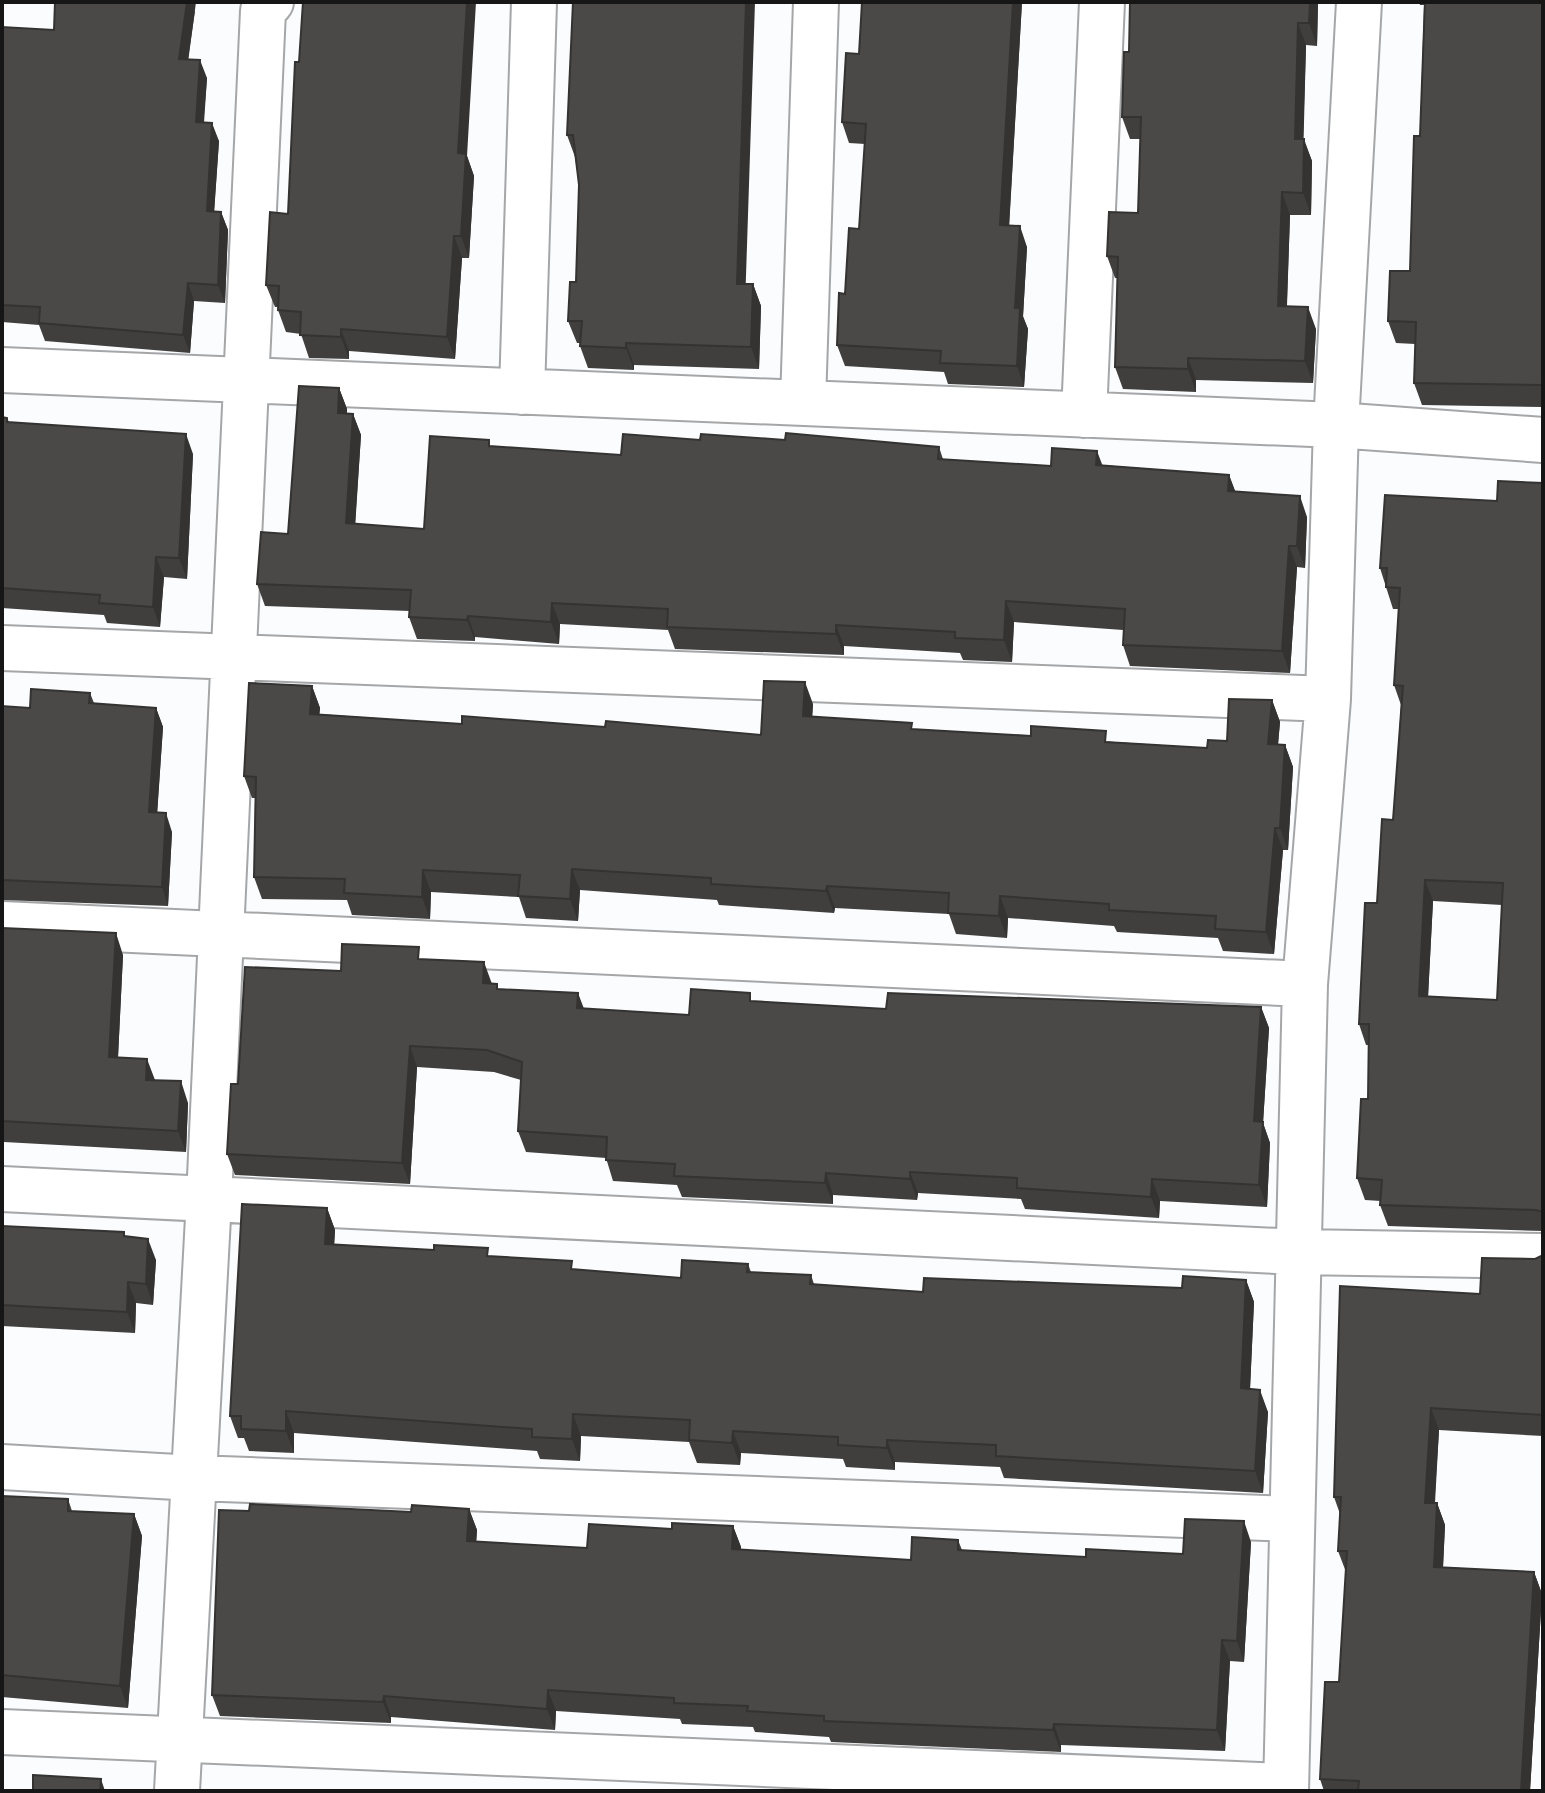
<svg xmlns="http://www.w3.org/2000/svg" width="1545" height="1793" font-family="Ubuntu,sans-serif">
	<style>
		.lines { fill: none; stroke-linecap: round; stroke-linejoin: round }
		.minor-casing { stroke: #a5a6a8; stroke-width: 48 }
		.minor { stroke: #fff; stroke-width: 44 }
		.wall { fill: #403f3e; fill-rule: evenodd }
		.shaded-wall { fill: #343332 }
		.building { fill: #4b4948; stroke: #343332; stroke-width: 2; fill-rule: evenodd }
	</style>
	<rect width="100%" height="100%" fill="#fafcfe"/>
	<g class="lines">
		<g class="minor-casing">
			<path id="minor" d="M2,370L1336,425L1543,440
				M522,392L534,2
				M803,403L816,2
				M1084,415L1102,2
				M2,648L1328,699
				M2,924L1305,984
				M2,1189L1298,1252L1543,1256
				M2,1467L194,1478L1292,1519
				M2,1732L1286,1786
				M177,1791L209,1199L263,11L271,2
				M1286,1791L1305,984L1328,699L1336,425L1359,2"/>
		</g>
		<use href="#minor" class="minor"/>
	</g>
	<path class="wall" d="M573,2L746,284H753L761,306L759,369L634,365V370L588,368L580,346L581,343H577L568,321L576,282L579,185L575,157L567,135Z
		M862,2H1022L1009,225L1027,247L1023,316L1028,329L1024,387L948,384L944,372L845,366L837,345L845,294L859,229L865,144L849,143L842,122L859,54Z
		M1318,2L1317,46L1306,45L1303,139L1312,161L1311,215H1290L1287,306L1316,329L1313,383L1196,380V392L1123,389L1115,367L1118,278H1115L1107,256L1138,213L1140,139H1130L1122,117Z
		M1419,2H1543V407L1422,405L1414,383L1415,344L1396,343L1388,321L1410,271L1420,136L1424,5H1420Z
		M195,11L188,59L207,78L204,123L219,141L214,211L221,212L228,230L225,303L194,301L190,353L45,341L39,325L2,322V27L54,30Z
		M467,156L474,176L469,258H462L455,359L349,351V359L309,358L301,334L286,332L278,310V307H275L266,285L288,214Z
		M339,388L347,409V413L353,414L361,435L355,524L424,529L491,446L621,455L700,440H785L939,447L943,459L1051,466L1102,465L1229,475L1235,491L1307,517L1305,568L1297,567L1290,673L1130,666L1123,645V630L1014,622L1012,662L963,660L960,653L844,646V655L675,649L668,630L560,624L559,644L475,637V641L417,639L409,617L410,611L265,606L257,584L288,534Z
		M2,417L7,418L9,422L193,454L187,579L164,577L160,627L107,623L104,615L2,608Z
		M1543,483V1231L1388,1226L1380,1205L1381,1201L1365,1200L1357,1178L1368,1099L1369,1045H1366L1359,1024L1377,903L1393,820L1401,705L1394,685L1399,609H1393L1380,568L1497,501ZM1433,901L1502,905L1497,1000L1428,996Z
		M312,686L320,708L319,714L462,724L605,727L761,735L813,704L812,717L914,729L1207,748L1227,741L1272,700L1280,722L1278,745H1285L1293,767L1288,850H1283L1274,954L1223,951L1218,938L1117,932L1114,926L1008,918L1007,938L956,934L949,914L835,908L834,913L719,905L717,900L580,890L578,921L526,918L519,897L431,892L430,919L352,915L347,900L262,899L254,877L255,798H252L244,776Z
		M90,693L94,703L156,708L163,727L157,813L172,832L168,906L2,900V706L30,708Z
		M2,928L123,955L118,1057L188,1103L186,1152L4,1142V1151L2,1150Z
		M423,959L492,984L499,989L584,1009L689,1015L753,1001L886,1009L1261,1007L1269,1028L1263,1123L1270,1143L1267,1207L1160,1201L1159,1218L1025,1209L1021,1199L918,1193L917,1200L833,1195V1204L682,1197L677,1185L613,1181L606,1158L526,1152L518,1131L521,1080L494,1072L417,1067L410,1184L235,1175L227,1154L238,1084Z
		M327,1208L335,1230L334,1245L491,1256L575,1270L681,1278L748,1264L751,1272L811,1275L814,1284L923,1292L1182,1288L1246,1280L1254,1302L1250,1389L1268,1412L1263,1493L1004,1478L1000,1467L895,1462V1470L846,1467L843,1459L741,1453L740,1465L697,1463L689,1442L581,1436L580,1461L540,1459L537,1451L294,1433V1453L249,1451L244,1438H238L230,1416Z
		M2,1226L126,1237L156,1260L153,1305L136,1303L135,1333L2,1326Z
		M1543,1255V1436L1439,1430L1435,1503H1437L1445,1525L1443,1567L1534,1572L1542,1594L1530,1791H1324L1320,1779L1339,1682L1346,1572L1338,1551L1340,1514L1334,1497L1480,1294Z
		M2,1496L68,1499L72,1511L134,1514L142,1536L128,1708L2,1697Z
		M469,1509L477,1530L476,1542L587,1548L672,1529L733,1526L741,1547V1550L911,1560L958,1540L962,1550L1086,1557L1183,1554L1251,1542L1244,1662L1230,1661L1225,1751L1061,1745V1752L831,1742L829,1737L755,1732L753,1727L682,1724L680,1719L556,1711L555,1730L391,1717V1723L220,1716L212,1695L249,1511L411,1512Z"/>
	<path class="shaded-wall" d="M187,2H196L186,77L179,59Z
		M467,2H476L467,156L474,176L469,258L461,236L458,153Z
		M746,2H755L745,306L737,284Z
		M1013,2H1022L1008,246L1000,225Z
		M1310,2H1318L1317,46L1309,23Z
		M1298,23L1306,45L1303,161L1295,139Z
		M200,60L207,78L202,140L196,122Z
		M212,123L219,141L213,229L207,211Z
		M1304,139L1312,161L1311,215L1303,193Z
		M1282,192L1290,215L1286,328L1278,306Z
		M221,212L228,230L225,303L218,285Z
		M1020,226L1027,247L1023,317L1028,329L1024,387L1017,366L1015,308Z
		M454,236L462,258L455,359L447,337Z
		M188,283L194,301L190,353L183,335Z
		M753,284L761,306L759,369L751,347Z
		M1308,307L1316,329L1313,383L1305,361Z
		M341,329L349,351V359L341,337Z
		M626,343L634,365V370L626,348Z
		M1188,358L1196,380V392L1188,369Z
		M339,388L347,409L346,434L338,413Z
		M353,414L361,435L354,544L346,523Z
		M186,434L193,454L187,579L179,558Z
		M1097,451L1105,472L1096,465Z
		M1229,475L1237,496L1228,491Z
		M1300,496L1307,517L1305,568L1297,546Z
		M1289,546L1297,567L1290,673L1282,651Z
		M156,557L164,577L160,627L153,607Z
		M1006,601L1014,622L1012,662L1004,640Z
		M552,603L560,624L559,644L551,622Z
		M468,616L475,637V641L467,620Z
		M836,625L844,646V655L836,634Z
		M805,682L813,704L811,738L803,716Z
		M312,686L320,708L318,735L310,714Z
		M1272,700L1280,722L1276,766L1268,744Z
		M156,708L163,727L156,831L149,812Z
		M1285,745L1293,767L1288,850L1280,828Z
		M166,813L172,832L168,906L162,887Z
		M1275,828L1283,850L1274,954L1266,932Z
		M572,869L580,890L578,921L570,899Z
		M423,870L431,892L430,919L422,897Z
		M1425,880L1433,901L1427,1017L1419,996Z
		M827,886L835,908L834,913L826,891Z
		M1000,896L1008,918L1007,938L999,916Z
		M116,933L123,955L117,1078L109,1057Z
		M484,962L492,984L483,983Z
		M578,993L586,1014L577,1008Z
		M1261,1007L1269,1028L1263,1123L1270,1143L1267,1207L1259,1185L1254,1121Z
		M410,1046L417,1067L410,1184L402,1163Z
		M147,1059L155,1080H146Z
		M181,1081L188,1103L186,1152L178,1131Z
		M910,1172L918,1193L917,1200L910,1179Z
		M826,1173L833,1195V1204L825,1183Z
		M1152,1179L1160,1201L1159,1218L1151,1197Z
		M327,1208L335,1230L333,1266L325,1244Z
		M148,1239L156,1260L153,1305L146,1284Z
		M1246,1280L1254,1302L1249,1411L1241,1388Z
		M128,1282L136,1303L135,1333L127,1312Z
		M1260,1390L1268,1412L1263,1493L1255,1471Z
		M1431,1408L1439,1430L1433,1525L1425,1503Z
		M286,1411L294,1433V1453L286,1431Z
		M573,1414L581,1436L580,1461L572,1439Z
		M733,1431L741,1453L740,1465L732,1443Z
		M887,1440L895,1462V1470L887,1448Z
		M1437,1503L1445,1525L1442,1589L1434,1567Z
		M469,1509L477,1530L475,1562L467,1541Z
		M134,1514L142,1536L128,1708L120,1686Z
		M1244,1521L1251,1542L1244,1662L1237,1641Z
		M733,1526L741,1547L740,1570L732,1549Z
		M1534,1572L1542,1594L1530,1791H1521Z
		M1222,1640L1230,1661L1225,1751L1217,1730Z
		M548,1690L556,1711L555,1730L547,1709Z
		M384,1696L391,1717V1723L383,1702Z
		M1054,1724L1061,1745V1752L1053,1730Z
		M101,1779L105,1791H100Z"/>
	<path class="building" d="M55,2H187L179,59L200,60L196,122L212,123L207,211L221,212L218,285L188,283L183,335L39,323L40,307L2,305V27L54,30Z
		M303,2H467L458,153L466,154L461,236H454L447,337L341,329V337L300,335L301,312L278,310L279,286L266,285L270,212L288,214L295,62H299Z
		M573,2H746L737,284H753L751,347L626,343V348L580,346L582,321H568L570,282H576L579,185L573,135H567Z
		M862,2H1013L1000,225L1020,226L1015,308H1020L1017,366L940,363L941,351L837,345L839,293L845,294L849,228L859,229L866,124L842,122L846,53L859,54Z
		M1130,2H1310L1309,23H1298L1295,139H1304L1303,193L1282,192L1278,306L1308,307L1305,361L1188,358V369L1115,367L1118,257L1107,256L1109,212L1138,213L1141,117H1122L1124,52H1129Z
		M1425,2H1543V385L1414,383L1416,322L1388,321L1390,271H1410L1414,136H1420Z
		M299,386L339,388L338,413L353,414L346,523L424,529L430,436L489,440V446L621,455L623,434L700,440L701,434L785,440L786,433L939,447L938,459L1051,466L1052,448L1097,451L1096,465L1229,475L1228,491L1300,496L1297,546H1289L1282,651L1123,645L1125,609L1006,601L1004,640L955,638V632L836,625V634L667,627L668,609L552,603L551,622L468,616L467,620L409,617L411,590L257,584L261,532L288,534Z
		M2,417L7,418V422L186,434L179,558L156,557L153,607L99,603L100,595L2,588Z
		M1498,481L1543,483V1212L1536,1210L1380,1205L1382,1180L1357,1178L1361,1099H1368L1369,1024H1359L1365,903H1377L1382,819L1393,820L1403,686L1394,685L1400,588L1386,587L1387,568H1380L1385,495L1497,501ZM1425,880L1503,883L1497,1000L1419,996Z
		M764,681L805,682L803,716L912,723L911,729L1031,736V726L1106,731L1105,742L1207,748L1208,740L1227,741L1229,699L1272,700L1268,744L1285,745L1280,828H1275L1266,932L1215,929L1216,916L1109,910V904L1000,896L999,916L948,913L949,893L827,886L826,891L711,884V878L572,869L570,899L518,896L520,875L423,870L422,897L344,893L345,879L254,877L256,777L244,776L249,683L312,686L310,714L462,724V716L605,727L606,721L761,735Z
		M31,689L90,693L89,703L156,708L149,812L166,813L162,887L2,880V706L30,708Z
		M2,928L116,933L109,1057L147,1059L146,1080L181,1081L178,1131L2,1121Z
		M342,944L419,947L418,959L484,962L483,983L497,984V989L578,993L577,1008L689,1015L691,989L750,993V1001L886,1009L888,993L1261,1007L1254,1121L1263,1122L1259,1185L1152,1179L1151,1197L1017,1188V1178L910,1172V1179L826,1173L825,1183L674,1176L675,1164L606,1160L607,1137L518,1131L522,1062L487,1050L410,1046L402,1163L227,1154L231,1084H238L245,967L341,971Z
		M242,1204L327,1208L325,1244L434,1250V1245L488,1248L487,1256L572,1261L571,1269L681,1278L682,1260L748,1264L747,1272L811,1275L810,1284L923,1292L924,1278L1182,1288L1183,1276L1246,1280L1241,1388L1260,1390L1255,1471L996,1456V1445L887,1440V1448L838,1445V1437L733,1431L732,1443L689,1440L690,1420L573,1414L572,1439L532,1437V1429L286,1411V1431L241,1429V1416H230Z
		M2,1226L124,1232V1236L148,1239L146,1284L128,1282L127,1312L2,1305Z
		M1543,1255V1415L1431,1408L1425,1503H1437L1434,1567L1534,1572L1521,1791H1358L1359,1781L1320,1779L1325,1682H1339L1347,1551H1338L1341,1497H1334L1340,1286L1480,1294L1482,1258L1535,1259Z
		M2,1496L68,1499V1511L134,1514L120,1686L2,1675Z
		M250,1504L411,1512L412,1505L469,1509L467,1541L587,1548L589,1524L672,1529V1523L733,1526L732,1549L911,1560L912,1537L958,1540V1550L1086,1557V1549L1183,1554L1185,1519L1244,1521L1237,1641L1222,1640L1217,1730L1054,1724L1053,1730L824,1721V1716L747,1711L748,1706L674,1703V1698L548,1690L547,1709L384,1696L383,1702L212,1695L219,1510L249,1511Z
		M33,1775L101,1779L100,1791H33Z"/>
	<rect width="1545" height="1793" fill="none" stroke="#161617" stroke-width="8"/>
</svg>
